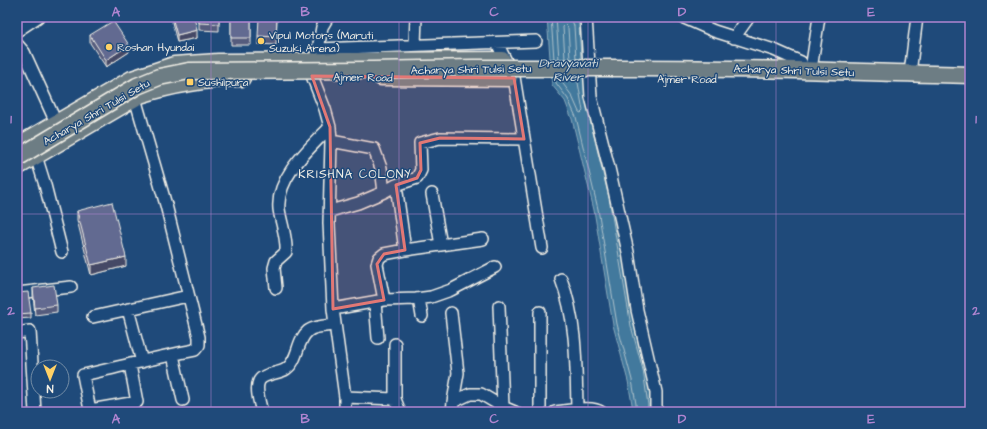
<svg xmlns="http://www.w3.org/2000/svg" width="987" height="429" font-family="'Architects Daughter',sans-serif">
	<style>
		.water { fill: #42799d; stroke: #89a9bb }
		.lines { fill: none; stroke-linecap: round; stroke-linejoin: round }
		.shore { stroke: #adc1ca; stroke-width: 1 }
		.minor-casing { stroke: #f4f1e8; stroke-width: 14 }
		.highway-casing { stroke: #f4f1e8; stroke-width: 19 }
		.minor { stroke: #1f4a7a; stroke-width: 11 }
		.highway { stroke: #6d7d84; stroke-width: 16 }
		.highway-bridge-casing { stroke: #f4f1e8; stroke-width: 19; stroke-linecap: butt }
		.highway-bridge { stroke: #6d7d84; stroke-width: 16 }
		.wall { fill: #545b7d; stroke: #f4f1e8 }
		.shaded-wall { fill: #454a66; stroke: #f4f1e8 }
		.building { fill: #626a91; stroke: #f4f1e8 }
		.marked { fill: #e27875; fill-opacity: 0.2; stroke: #e27875; stroke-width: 3; stroke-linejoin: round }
		.grid { fill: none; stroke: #b185d1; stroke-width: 1; stroke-opacity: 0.55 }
		.poi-dot { fill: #ffd166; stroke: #1f4a7a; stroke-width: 1.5 }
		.labels { text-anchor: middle; stroke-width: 3; stroke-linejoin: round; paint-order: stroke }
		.poi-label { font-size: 11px; fill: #f4f1e8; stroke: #1f4a7a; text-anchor: start }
		.street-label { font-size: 11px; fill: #f4f1e8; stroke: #1f4a7a }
		.water-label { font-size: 12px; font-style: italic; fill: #d9dfdd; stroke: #1f4a7a }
		.neighbourhood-label { font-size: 12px; letter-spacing: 1px; fill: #f4f1e8; stroke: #1f4a7a }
		.neatline { fill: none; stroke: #b185d1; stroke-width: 1.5 }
		.grid-label { font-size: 13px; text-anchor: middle; font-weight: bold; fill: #b185d1 }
	</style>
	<rect width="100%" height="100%" fill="#1f4a7a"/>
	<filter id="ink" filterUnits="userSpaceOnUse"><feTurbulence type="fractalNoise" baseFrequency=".025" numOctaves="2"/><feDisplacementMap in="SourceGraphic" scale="8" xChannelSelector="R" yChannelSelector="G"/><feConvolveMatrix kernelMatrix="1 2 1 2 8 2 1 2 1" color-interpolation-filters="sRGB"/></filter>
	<g filter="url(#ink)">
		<path class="water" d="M547,17H579L583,21L612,197L647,369L652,405L651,412H632V404L628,381L613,325L594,210L572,119L565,101L552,85Z"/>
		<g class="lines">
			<path class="shore" d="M551,17L554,59
				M556,17L559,59
				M571,17L574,26L576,59
				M576,17L579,24L581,59
				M565,59L563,27L565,25L568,28L570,59
				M555,77L556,83L568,99L576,117L598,209L617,324L632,380L636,404V412
				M560,77L561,81L572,96L579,112L581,113L583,111L577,77
				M589,116L609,198L631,326L643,370L648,405L647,412"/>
			<g class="minor-casing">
				<path id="minor" d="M586,17L591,97L609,168L628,252L637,310L656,392V412
					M682,17L714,31L774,50L801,62
					M17,31L38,17
					M734,38L749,17
					M497,43L514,77L542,248
					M17,44L24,52L59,129
					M415,45L416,17
					M317,49L536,41
					M317,55L322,27L328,17
					M812,63L819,17
					M911,65L917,17
					M312,76L325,109L330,127L331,141L329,223L333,309L345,397V412
					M331,141L374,149L381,168L384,192
					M36,156L45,185L62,252
					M396,185L405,250
					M432,194L441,245
					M330,211L358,203L384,192L396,185L417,178L421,170L420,143L440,138L524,139
					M561,279C577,320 576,367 577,410
					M276,288L274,268L276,261L286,252C287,236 281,224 279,209C276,177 310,148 330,127
					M17,293L71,287
					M419,299L422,316
					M384,300L377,264L379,258L384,254L405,250L483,239
					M375,302L378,338
					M499,306L503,407
					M128,309L142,362
					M333,309L384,300L416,299L431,297L451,290L495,267
					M451,313L458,373L453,402
					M93,317L188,296
					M17,333L30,331L35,412
					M395,344V399L400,412
					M173,355L183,400
					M130,365L137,402L90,410L83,375C120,367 157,357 195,350L199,345V337L166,205L135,98
					M345,397L395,399
					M262,412C260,404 255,389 259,381C263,373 279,374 286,369C299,360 296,341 308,331C314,326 327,326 335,325
					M452,412L453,402L470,394H481L503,407L515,412
					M540,412V312
					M555,412C567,411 592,405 601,412"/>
			</g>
			<g class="highway-casing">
				<path id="highway" d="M612,68C732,67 851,72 970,75
					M381,77L509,78
					M17,146L132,79L174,65L218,62L502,60
					M17,167L140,95C174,84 207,79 242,78"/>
			</g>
			<use href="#minor" class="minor"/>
			<use href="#highway" class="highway"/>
			<g class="highway-bridge-casing">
				<path id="highway-bridge" d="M17,158L137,86L159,77L189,71L373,70L473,68H612"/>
			</g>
			<use href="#highway-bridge" class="highway-bridge"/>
		</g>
		<path class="wall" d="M172,17H194L197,38L177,42L172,22Z
			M199,17H219V31L199,30Z
			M231,17H251V45H231Z
			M277,17L276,45L258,44V36Z
			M90,35L129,52L106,67L90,43Z
			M77,211L126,266L91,275L77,220Z
			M33,288L57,305V312L35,315L33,295Z
			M17,293L31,313V318L17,319Z"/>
		<path class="shaded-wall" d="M197,30V38L177,42V35Z
			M129,45V52L106,67V60Z
			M126,257V266L91,275V265Z"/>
		<path class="building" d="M172,17H194L197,30L177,35Z
			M199,17H219V24L199,23Z
			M231,17H251V38H231Z
			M259,17H277L276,37L258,36Z
			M113,21L129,45L106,60L90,35Z
			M112,202L126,257L91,265L77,211Z
			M54,285L57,305L35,308L33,288Z
			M28,292L31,313L18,314L17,293Z"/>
	</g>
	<path class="marked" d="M312,76L514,78L524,139L440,138L420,143L421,170L417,178L396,185L405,250L384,254L377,264L384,300L333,309L330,127Z"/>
	<path class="grid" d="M211,17V412M399,17V412M588,17V412M776,17V412M17,214H970"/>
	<g class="poi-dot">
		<circle cx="261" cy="41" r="4"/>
		<circle cx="109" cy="47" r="4"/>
		<rect x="186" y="78" width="8" height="8" rx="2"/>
	</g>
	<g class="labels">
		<g class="poi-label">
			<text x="269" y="39">Vipul Motors (Maruti<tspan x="269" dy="13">Suzuki Arena)</tspan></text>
			<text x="117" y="51">Roshan Hyundai</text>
			<text x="198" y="86">Sushilpura</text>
		</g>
		<g class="street-label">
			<text transform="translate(471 69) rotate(-1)" y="4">Acharya Shri Tulsi Setu</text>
			<text transform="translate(794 70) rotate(2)" y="4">Acharya Shri Tulsi Setu</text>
			<text transform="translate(363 77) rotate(1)" y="4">Ajmer Road</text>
			<text x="687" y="83">Ajmer Road</text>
			<text transform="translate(96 112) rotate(-30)" y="4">Acharya Shri Tulsi Setu</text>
		</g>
		<g class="water-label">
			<text x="568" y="67">Dravyavati<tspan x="568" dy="14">River</tspan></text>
		</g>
		<g class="neighbourhood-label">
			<text x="355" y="178">KRISHNA COLONY</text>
		</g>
	</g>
	<rect width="987" height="429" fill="none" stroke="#1f4a7a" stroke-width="44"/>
	<g transform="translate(50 379) rotate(180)"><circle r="19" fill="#1f4a7a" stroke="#748da6"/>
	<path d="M0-3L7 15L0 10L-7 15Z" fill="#ffd166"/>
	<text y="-6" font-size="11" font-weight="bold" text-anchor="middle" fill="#f4f1e8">N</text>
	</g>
	<rect x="22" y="22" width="943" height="385" class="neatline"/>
	<g class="grid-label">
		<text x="116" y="16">A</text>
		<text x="305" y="16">B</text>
		<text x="494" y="16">C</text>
		<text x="682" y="16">D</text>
		<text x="871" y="16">E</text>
		<text x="11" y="123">1</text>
		<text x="976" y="123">1</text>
		<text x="11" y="315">2</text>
		<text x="976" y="315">2</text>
		<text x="116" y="423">A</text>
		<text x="305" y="423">B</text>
		<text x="494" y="423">C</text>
		<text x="682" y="423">D</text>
		<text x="871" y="423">E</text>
	</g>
</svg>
